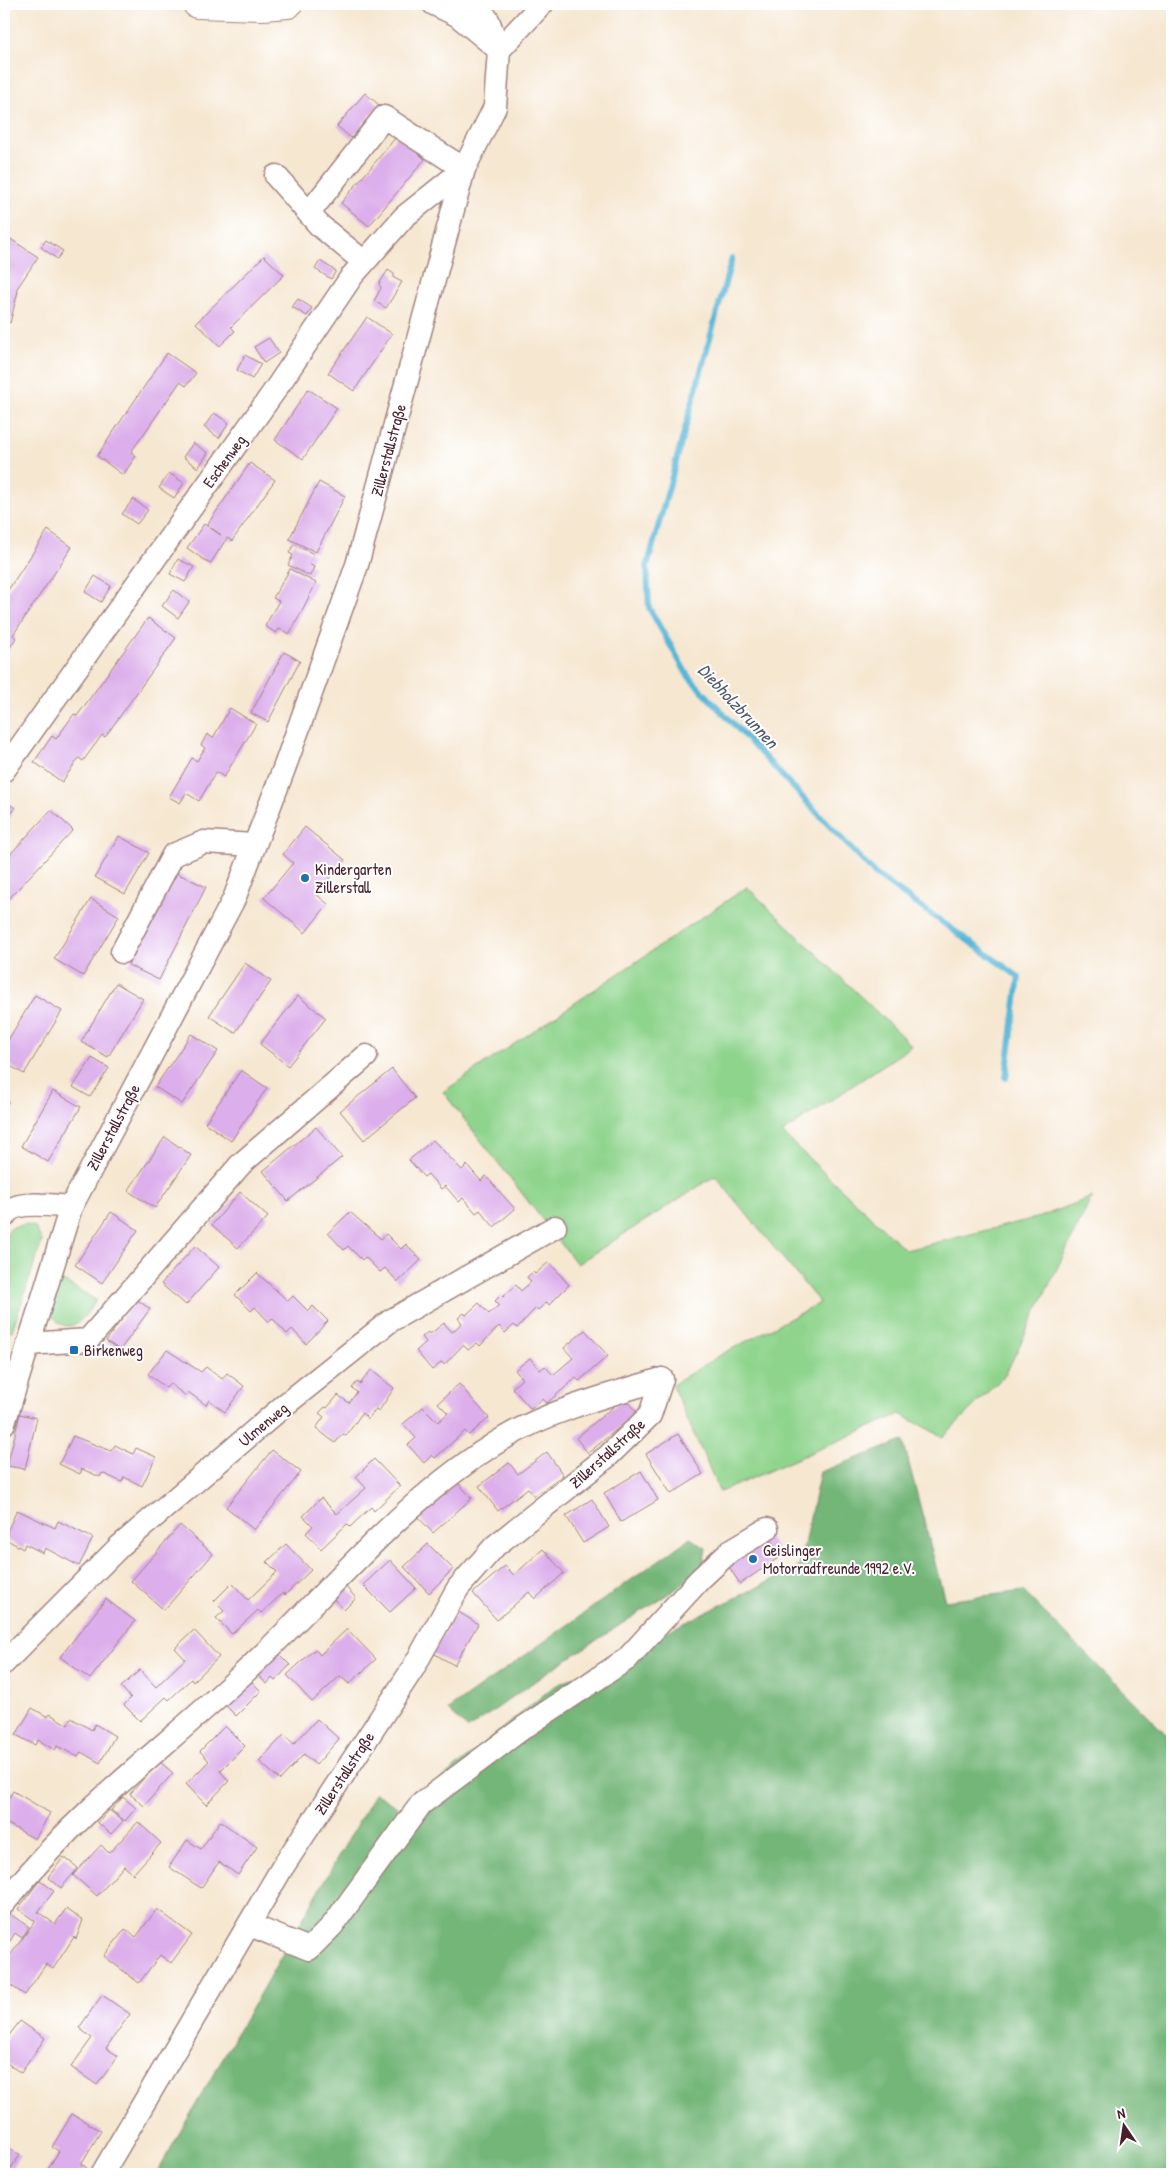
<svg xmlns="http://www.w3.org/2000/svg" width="1176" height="2178" font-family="'Patrick Hand',sans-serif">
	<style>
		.green { fill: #8fd48d; stroke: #6c7a5c }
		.forest { fill: #73b678; stroke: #5e6a52 }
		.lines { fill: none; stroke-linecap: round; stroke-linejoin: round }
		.stream { stroke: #59b6d7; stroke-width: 6 }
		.building { fill: #dcaeeb }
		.minor-casing { stroke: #a0837e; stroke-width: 25 }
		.major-casing { stroke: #a0837e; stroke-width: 30 }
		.minor { stroke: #fff; stroke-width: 22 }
		.major { stroke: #fff; stroke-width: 28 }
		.poi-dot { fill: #1f6fb2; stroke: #fff; stroke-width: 2 }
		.labels { text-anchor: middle; stroke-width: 4; stroke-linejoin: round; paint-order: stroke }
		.street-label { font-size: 16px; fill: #4a1f2b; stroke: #fff }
		.poi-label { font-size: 16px; fill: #4a1f2b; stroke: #fff; text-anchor: start }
		.water-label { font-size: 18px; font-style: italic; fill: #505b70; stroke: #fff }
	</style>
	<rect width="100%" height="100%" fill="#fff"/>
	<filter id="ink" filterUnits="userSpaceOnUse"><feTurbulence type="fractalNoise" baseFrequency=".02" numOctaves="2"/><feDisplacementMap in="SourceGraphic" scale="10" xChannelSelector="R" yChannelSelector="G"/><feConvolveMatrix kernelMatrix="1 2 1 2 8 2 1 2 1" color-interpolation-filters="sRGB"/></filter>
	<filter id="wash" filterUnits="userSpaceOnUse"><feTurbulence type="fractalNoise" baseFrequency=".0096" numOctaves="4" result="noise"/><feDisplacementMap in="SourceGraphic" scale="20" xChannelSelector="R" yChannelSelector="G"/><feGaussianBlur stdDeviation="1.12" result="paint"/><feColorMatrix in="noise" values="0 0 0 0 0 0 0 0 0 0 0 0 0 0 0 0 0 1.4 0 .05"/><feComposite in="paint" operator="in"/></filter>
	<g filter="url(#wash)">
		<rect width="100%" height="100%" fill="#f6e7d1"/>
		<path class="green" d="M747,887L912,1046L782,1133L906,1250L1040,1217L1092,1197L1005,1375L943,1437L900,1414L720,1492L672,1385L722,1354L820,1303L715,1176L577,1264L443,1092Z
			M25,1224L35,1227L42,1241L12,1331L4,1329V1242L10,1228Z
			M58,1278L96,1300C83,1320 68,1341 49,1311Z"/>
		<path class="forest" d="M903,1441L945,1601L1023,1591L1172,1740V2174H156L375,1793L403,1811L553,1687L799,1567L820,1472Z
			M690,1538L706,1548L702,1572L552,1669L468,1729L448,1710Z"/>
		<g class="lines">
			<path class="stream" d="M732,258L647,567L649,608L688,676L875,874L1019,977L1006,1078"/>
		</g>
		<g id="blocks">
			<path class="building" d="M365,93L379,105L351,138L337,126Z
				M397,136L425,159L369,226L341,203Z
				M6,236L38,257L16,290L18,291L10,323L4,321V240Z
				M46,240L63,251L57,259L41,247Z
				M264,256L284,275L231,327L235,331L220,346L196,323Z
				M320,261L336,271L331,279L315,269Z
				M388,270L394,274V278L402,282L386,308L374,301L381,288L379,284Z
				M298,299L312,308L307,316L292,307Z
				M367,317L392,334L354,391L328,373Z
				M269,338L279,353L264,363L254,347Z
				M167,353L196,373L186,386L180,382L131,452L136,456L123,475L97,456Z
				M245,355L261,364L252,379L237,370Z
				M308,389L337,408L303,459L275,440Z
				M214,413L229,423L219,438L204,427Z
				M193,443L208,453L198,468L183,457Z
				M250,463L275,480L232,541L227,538L210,564L187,548L204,524L221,535L207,525Z
				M169,473L184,483L174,498L159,488Z
				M319,482L345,496L316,552L289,539Z
				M133,499L148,510L137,524L122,514Z
				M48,530L72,547L13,635L16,638L4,656V596Z
				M294,544L314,554L309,564L314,567L310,576L288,565L293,555L289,553Z
				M178,559L194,567L185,582L170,574Z
				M290,569L316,583L290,634L279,629L276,633L265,626L279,601L273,598Z
				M95,576L111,586L101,602L85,592Z
				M174,590L189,602L178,618L162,606Z
				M148,618L176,638L105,737L102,735L83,761L79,758L62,782L34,762L52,736L56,739L74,714L77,716Z
				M284,652L300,661L268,722L251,713Z
				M230,708L256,724L224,777L216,772L199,801L186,793L180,803L169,797L192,758L197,761L205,748L201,745L207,734L213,738Z
				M4,800L15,808L4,825Z
				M51,810L73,830L4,904V861Z
				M305,827L345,860L316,894L328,904L305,933L264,898L293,863L283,854Z
				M119,836L149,853L125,894L95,877Z
				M174,872L206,887L159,980L128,965Z
				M91,899L119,916L83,976L54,959Z
				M245,963L271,981L235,1033L209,1016Z
				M116,983L143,999L108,1057L81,1042Z
				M35,995L62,1011L24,1074L4,1062V1047Z
				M298,996L326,1018L288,1066L260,1044Z
				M191,1034L218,1051L182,1104L155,1087Z
				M92,1058L109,1068L90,1097L73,1087Z
				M392,1069L415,1098L364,1140L340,1111Z
				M241,1070L267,1088L231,1141L205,1123Z
				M53,1091L81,1107L48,1162L21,1146Z
				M4,1098L9,1101L4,1109Z
				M316,1127L342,1157L288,1201L263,1171Z
				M165,1137L191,1155L155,1208L128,1191Z
				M433,1140L462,1170L467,1165L481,1181L486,1176L515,1209L494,1227L480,1210L476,1213L463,1198L459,1202L445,1186L441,1189L428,1174L424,1177L409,1160Z
				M240,1192L268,1217L238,1248L212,1225Z
				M111,1212L138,1230L102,1283L75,1265Z
				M350,1212L381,1239L386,1234L401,1249L406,1244L421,1260L398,1282L385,1268L380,1272L365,1257L362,1260L348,1246L344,1250L328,1233Z
				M195,1246L219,1267L186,1305L161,1284Z
				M549,1262L569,1285L549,1305L547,1302L538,1310L536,1308L517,1328L514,1325L505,1333L499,1326L480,1346L477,1343L468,1350L463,1345L444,1365L442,1362L432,1370L416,1351L426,1342L422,1337L428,1332L430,1334L444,1323L452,1332L462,1323L458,1318L464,1313L466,1315L479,1303L489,1314L499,1305L495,1301L501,1295L503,1297L516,1285L521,1291L531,1282L527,1277L533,1272L535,1274Z
				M257,1273L288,1301L293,1296L308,1311L313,1306L328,1321L306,1344L292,1329L287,1334L272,1318L269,1322L255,1307L251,1311L235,1295Z
				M136,1299L150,1309L120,1350L106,1341Z
				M585,1330L608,1356L579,1381L576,1378L547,1403L543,1399L531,1409L512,1388L522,1379L515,1370L530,1358L540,1370L545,1366L553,1375L573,1358L564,1348Z
				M167,1350L201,1372L206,1367L222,1379L227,1373L244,1386L225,1412L209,1400L206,1405L188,1392L186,1396L170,1384L166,1388L148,1374Z
				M371,1370L394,1388L379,1411L376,1409L368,1419L362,1413L346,1436L343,1434L335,1443L316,1428L324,1417L319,1413L325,1407L327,1408L338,1395L349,1403L357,1392L352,1388L357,1382L360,1384Z
				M459,1384L489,1418L469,1435L465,1431L435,1458L432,1455L424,1463L408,1445L416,1438L403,1424L423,1407L438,1422L448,1413L438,1403Z
				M624,1398L637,1413L588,1453L576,1438Z
				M20,1414L37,1418L25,1469L7,1466Z
				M678,1434L703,1474L671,1494L646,1454Z
				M73,1436L111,1451L115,1445L133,1454L136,1448L156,1457L142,1486L124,1477L122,1482L102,1473L100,1477L82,1469L80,1474L59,1464Z
				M272,1450L301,1472L254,1530L226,1507Z
				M547,1452L563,1475L534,1496L528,1488L498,1511L479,1486L509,1463L518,1474Z
				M374,1459L400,1486L374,1511L371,1507L350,1527L347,1524L321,1549L306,1533L313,1526L303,1516L321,1498L337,1514L366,1488L356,1477Z
				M641,1471L658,1500L621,1522L604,1493Z
				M454,1479L472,1498L433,1533L415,1514Z
				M592,1499L609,1527L583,1543L566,1516Z
				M17,1510L55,1528L58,1521L93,1538L79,1566L45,1548L43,1553L25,1544L23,1549L4,1538Z
				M180,1525L213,1554L164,1610L131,1581Z
				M767,1534L781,1556L740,1584L726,1562Z
				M286,1544L311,1570L285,1595L283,1593L261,1613L258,1610L232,1634L216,1618L224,1611L214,1601L232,1583L248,1600L277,1572L267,1562Z
				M428,1544L453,1569L429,1593L404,1567Z
				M543,1549L564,1573L535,1599L529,1592L497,1620L473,1593L505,1566L514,1575Z
				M390,1560L416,1588L390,1612L363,1585Z
				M344,1585L356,1598L344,1610L332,1597Z
				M106,1599L135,1621L90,1679L60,1657Z
				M457,1611L478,1624L454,1665L433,1653Z
				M347,1629L376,1659L349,1684L340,1676L312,1702L287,1675L315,1649L320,1655Z
				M194,1630L219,1657L193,1682L191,1679L169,1700L166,1697L140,1721L124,1705L131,1698L121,1687L140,1670L156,1687L185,1659L175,1648Z
				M275,1650L290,1665L275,1681L272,1678L267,1684L254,1672Z
				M248,1678L261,1691L236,1716L223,1703Z
				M32,1708L48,1717L50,1714L68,1725L71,1718L92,1730L95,1724L115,1736L100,1763L81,1752L78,1757L57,1746L55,1750L38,1740L35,1745L16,1735Z
				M317,1719L339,1739L316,1765L304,1754L280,1780L259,1761L284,1735L294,1744Z
				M225,1726L245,1746L220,1771L229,1781L206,1805L186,1784L209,1761L200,1751Z
				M159,1761L173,1773L144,1806L130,1794Z
				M13,1791L50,1813L35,1839L4,1822V1795L9,1798Z
				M123,1797L136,1808L125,1821L111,1810Z
				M109,1810L123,1821L111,1834L98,1823Z
				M220,1821L257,1847L238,1875L219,1862L201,1888L169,1867L187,1840L201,1849Z
				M138,1822L161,1843L133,1874L124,1866L97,1896L73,1875L101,1845L109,1853Z
				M64,1857L78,1868L61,1888L48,1877Z
				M40,1880L54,1891L38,1912L55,1924L66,1909L83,1920L76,1939L74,1937L53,1969L46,1964L25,1995L4,1981V1964L35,1921L18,1909Z
				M157,1909L192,1935L171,1963L160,1955L139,1983L104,1956L125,1929L136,1937Z
				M7,1912L29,1927L22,1938L15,1933L10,1941L4,1937V1917Z
				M102,1995L130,2014L106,2048L118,2056L97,2085L71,2067L92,2038L79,2028Z
				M20,2021L45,2038L21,2073L4,2061V2042Z
				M72,2114L101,2131L81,2164L87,2168L83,2174H45L59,2151L52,2147Z
				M4,2144L20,2155L7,2174H4Z"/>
		</g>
	</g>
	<g filter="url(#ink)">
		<use href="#blocks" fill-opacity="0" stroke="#a0837e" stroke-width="1"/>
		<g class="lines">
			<g class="minor-casing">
				<path id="minor" d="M434,4L457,15L498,49
					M499,50L542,4
					M276,176L319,225L364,262
					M309,213L384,117L464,169
					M4,770L273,393L352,276L404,217L464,169
					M122,952L173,855L204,842L254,845
					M4,1217C12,1198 54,1206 71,1207
					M28,1344L88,1340L241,1164L366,1056
					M4,1423L71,1207L234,899L285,766L357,565L464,169L495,107L499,50L488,20L477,4
					M4,1663L120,1546L286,1404L390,1321L555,1227
					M4,1903C31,1870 60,1838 91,1809C142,1762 195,1719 245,1672C330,1592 404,1497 506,1437C551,1410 612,1394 662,1379
					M250,1925L309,1949L332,1926L421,1804L523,1728L627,1659L700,1579L730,1551L767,1529
					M102,2174L282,1868L412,1670L458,1588L495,1546L608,1456L650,1415L662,1379"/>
			</g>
			<g class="major-casing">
				<path id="major" d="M197,4L263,6L288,4"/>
			</g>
			<use href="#minor" class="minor"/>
			<use href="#major" class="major"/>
		</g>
	</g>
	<g class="poi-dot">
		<circle cx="305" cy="878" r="5"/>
		<rect x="69" y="1345" width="10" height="10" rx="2.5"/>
		<circle cx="753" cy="1559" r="5"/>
	</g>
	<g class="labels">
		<g class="street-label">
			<text transform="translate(388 450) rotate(-75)" y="6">Zillerstallstraße</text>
			<text transform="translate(224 461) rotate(-54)" y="6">Eschenweg</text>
			<text transform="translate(113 1127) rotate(-62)" y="6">Zillerstallstraße</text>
			<text transform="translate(263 1424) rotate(-40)" y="6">Ulmenweg</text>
			<text transform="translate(607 1453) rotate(-42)" y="6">Zillerstallstraße</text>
			<text transform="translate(344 1773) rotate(-57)" y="6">Zillerstallstraße</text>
		</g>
		<g class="poi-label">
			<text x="315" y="875">Kindergarten<tspan x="315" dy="18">Zillerstall</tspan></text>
			<text x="84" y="1356">Birkenweg</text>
			<text x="763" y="1556">Geislinger<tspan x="763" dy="18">Motorradfreunde 1992 e.V.</tspan></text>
		</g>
		<g class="water-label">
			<text transform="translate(738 706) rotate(47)" y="6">Diebholzbrunnen</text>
		</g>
	</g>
	<rect width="1176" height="2178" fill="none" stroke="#fff" stroke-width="20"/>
	<g transform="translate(1124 2126) rotate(347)" stroke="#ffffff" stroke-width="4" paint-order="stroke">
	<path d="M0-4L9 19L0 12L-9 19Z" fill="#4a1f2b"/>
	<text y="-8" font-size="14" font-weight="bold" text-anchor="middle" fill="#4a1f2b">N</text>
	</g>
</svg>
